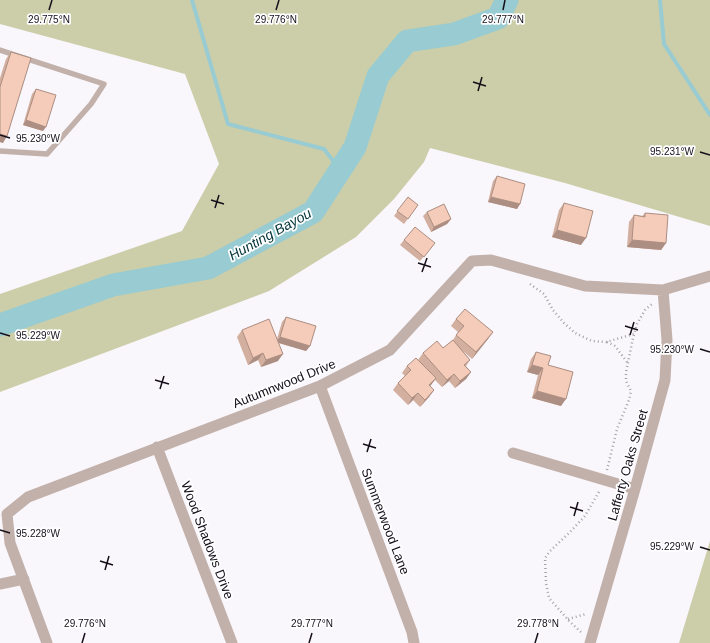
<svg xmlns="http://www.w3.org/2000/svg" width="710" height="643" font-family="Helvetica,sans-serif">
	<style>
		.green { fill: #cbcea9 }
		.lines { fill: none; stroke-linecap: round; stroke-linejoin: round }
		.stream { stroke: #98cbd2; stroke-width: 4 }
		.river { stroke: #98cbd2; stroke-width: 23 }
		.path { stroke: #a5a1a9; stroke-width: 2.5; stroke-dasharray: 1 3; stroke-linecap: butt }
		.lane { stroke: #c2b1aa; stroke-width: 5.5 }
		.street { stroke: #c2b1aa; stroke-width: 11 }
		.wall { fill: #d3af9f }
		.shaded-wall { fill: #ac8e82 }
		.building { fill: #f5cbb9; stroke: #ac8e82 }
		.ticks { fill: none; stroke: #150f1a; stroke-width: 1.5 }
		.labels { text-anchor: middle; stroke-width: 3.5; stroke-linejoin: round; paint-order: stroke }
		.street-label { font-size: 13px; fill: #150f1a; stroke: #fff }
		.water-label { font-size: 14px; font-style: italic; fill: #003338; stroke: #fff }
		.ticks-label { font-size: 10px; text-anchor: middle; fill: #150f1a; stroke: #fff; stroke-width: 3.5; stroke-linejoin: round; paint-order: stroke }
	</style>
	<rect width="100%" height="100%" fill="#f9f6fc"/>
	<path class="green" d="M0,0H710V226L565,183L430,148L424,162L394,199L356,237L269,291L0,392V294L182,231L219,164L185,74L0,24Z
		M710,541V643H679Z"/>
	<g class="lines">
		<path class="stream" d="M192,0L228,124L324,149L341,171
			M660,0L664,44L710,115"/>
		<path class="river" d="M0,325L113,285L208,268L313,212L355,147L378,76L407,41L454,34L498,18L507,0"/>
		<path class="path" d="M530,284L544,294L553,310L564,323L575,333L592,341L606,342L634,334
			M607,342L615,346L627,362
			M607,470L617,429L629,400L631,391L626,381V372L633,338L637,324L645,310L653,303
			M568,619L586,614
			M581,632L570,622L549,598L546,583L545,558L550,551L570,532L585,516L600,490"/>
		<path class="lane" d="M0,50L104,84L91,104L47,154L0,151"/>
		<path class="street" d="M320,386L412,632L414,643
			M157,447L232,643
			M513,453L635,489
			M0,584L24,579
			M47,643L10,543L7,514L28,497L320,386L390,350L472,261L491,260L585,286L663,290L710,276
			M590,643L635,489L665,380L667,340L663,290"/>
	</g>
	<path class="wall" d="M11,52L3,143L0,142V78L6,59Z
		M36,89L43,131L23,125L32,94Z
		M497,176L520,204L517,209L488,202L493,181Z
		M408,197L418,205L404,224L394,216Z
		M564,203L581,245L552,237L559,210Z
		M427,212L451,219L447,224L431,232L423,216Z
		M645,213L666,243L661,250L627,247L629,222L634,215L642,216Z
		M404,240L435,243L420,261L400,245Z
		M286,317L310,346L306,351L278,343V361L261,367L258,360L248,365L237,337L242,330L277,339L282,322Z
		M456,319L493,332L488,339L472,359L463,351L470,360L466,366L471,372L466,379L455,388L449,381L442,387L435,380L430,386L434,390L429,397L420,407L413,400L408,405L393,390L398,383L405,376L402,373L407,366L418,360L423,353L443,348L453,340L458,332L451,326Z
		M536,352L548,365L561,406L532,398L538,375L527,372L531,359Z"/>
	<path class="shaded-wall" d="M26,120L46,127L43,131L23,125Z
		M0,134L7,136L3,143L0,142Z
		M491,197L520,204L517,209L488,202Z
		M451,219L447,224L431,232L434,227Z
		M557,230L586,238L581,245L552,237Z
		M632,240L666,243L661,250L627,247Z
		M493,332L488,339L472,359L476,352Z
		M280,337L310,346L306,351L276,342Z
		M263,353L258,360L248,365L253,358Z
		M283,354L278,361L261,367L266,360Z
		M532,365L543,368L538,375L527,372Z
		M471,372L466,379L455,388L460,381Z
		M454,374L449,381L442,387L447,380Z
		M436,378L431,385L424,392L429,385Z
		M434,390L429,397L420,407L425,400Z
		M537,391L566,399L561,406L532,398Z
		M418,393L413,400L408,405L412,398Z"/>
	<path class="building" d="M11,52L31,58L7,136L0,134V87Z
		M36,89L56,95L46,127L26,120Z
		M497,176L525,184L520,204L491,197Z
		M408,197L418,205L408,219L397,211Z
		M564,203L593,211L586,238L557,230Z
		M444,204L451,219L434,227L427,212Z
		M645,213L668,215L666,243L632,240L634,215L645,217Z
		M415,227L435,243L424,257L404,240Z
		M465,309L493,332L476,352L456,335L464,326L456,319Z
		M286,317L316,326L310,346L280,337Z
		M269,319L283,354L266,360L263,353L253,358L242,330Z
		M453,340L470,360L464,365L471,372L460,381L454,374L447,380L423,353L437,341L443,348Z
		M536,352L551,356L548,365L573,372L566,399L537,391L543,368L532,365Z
		M416,358L436,378L429,385L434,390L425,400L418,393L412,398L398,383L411,370L407,366Z"/>
	<path class="ticks" d="M49,10L52,0M276,10L279,0M503,10L505,0M473,82L486,86M478,91L482,77M0,135L10,138M700,152L710,155M211,200L224,204M215,208L219,195M418,263L431,267M422,272L427,258M625,326L638,330M0,333L10,336M630,335L634,322M700,349L710,352M155,380L169,384M160,389L164,376M363,444L376,448M367,452L371,439M570,507L583,511M574,516L578,502M0,530L10,533M700,547L710,550M100,561L113,565M105,570L109,556M82,643L85,633M309,643L312,633M535,643L538,633"/>
	<g class="labels">
		<g class="street-label">
			<text transform="translate(284 383) rotate(-22)" y="5">Autumnwood Drive</text>
			<text transform="translate(627 465) rotate(-74)" y="5">Lafferty Oaks Street</text>
			<text transform="translate(386 521) rotate(69)" y="5">Summerwood Lane</text>
			<text transform="translate(208 540) rotate(69)" y="5">Wood Shadows Drive</text>
		</g>
		<g class="water-label">
			<text transform="translate(270 234) rotate(-29)" y="5">Hunting Bayou</text>
		</g>
	</g>
	<g class="ticks-label">
		<text x="49" y="23">29.775°N</text>
		<text x="276" y="23">29.776°N</text>
		<text x="503" y="23">29.777°N</text>
		<text x="38" y="142">95.230°W</text>
		<text x="672" y="155">95.231°W</text>
		<text x="38" y="339">95.229°W</text>
		<text x="672" y="353">95.230°W</text>
		<text x="38" y="537">95.228°W</text>
		<text x="672" y="550">95.229°W</text>
		<text x="85" y="627">29.776°N</text>
		<text x="312" y="627">29.777°N</text>
		<text x="538" y="627">29.778°N</text>
	</g>
</svg>
